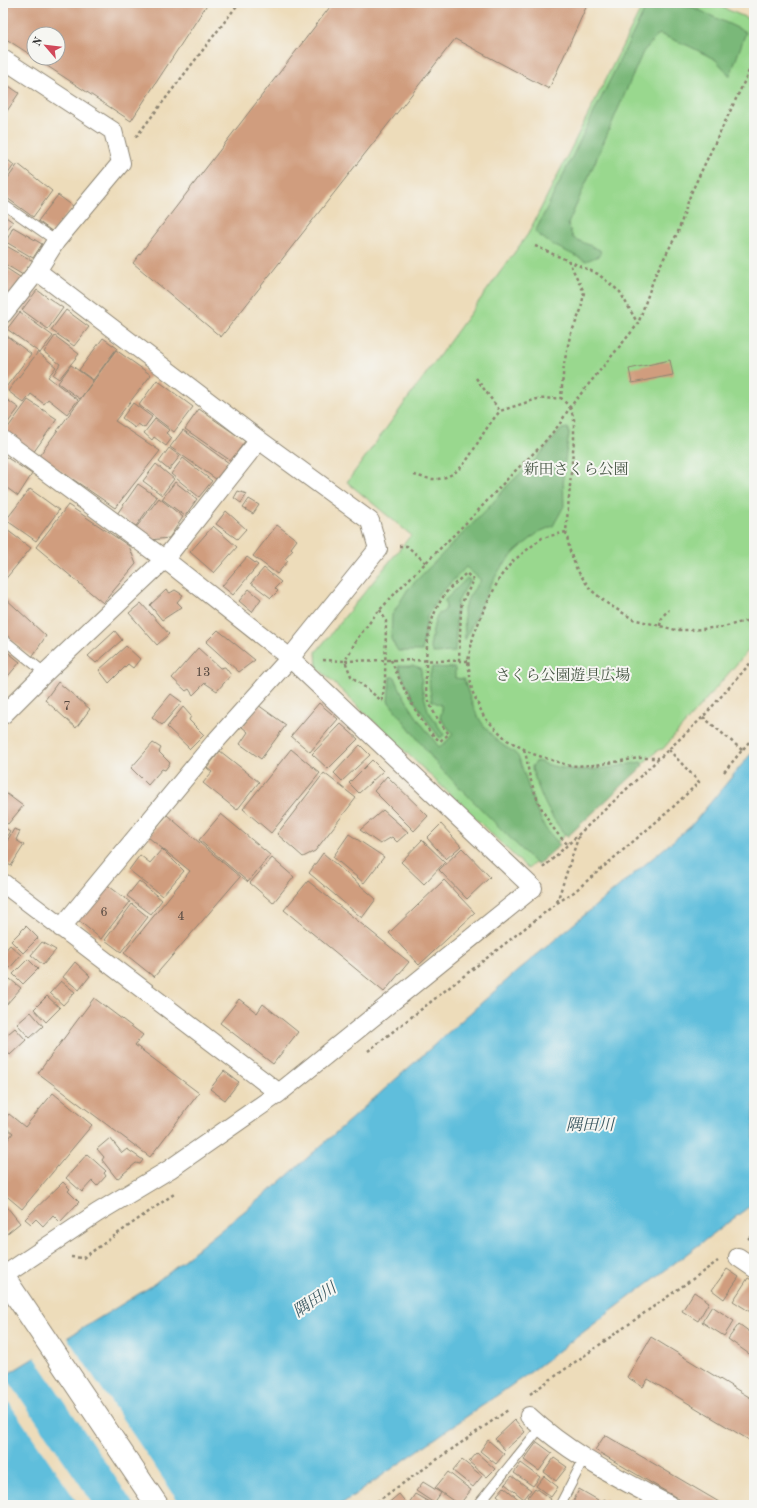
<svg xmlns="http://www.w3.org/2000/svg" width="757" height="1508" font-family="'Old Standard TT','Noto Serif JP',serif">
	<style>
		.green { fill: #99d88e; stroke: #62825c }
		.forest { fill: #7ab879; stroke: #527252 }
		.water { fill: #5ebedc; stroke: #447484 }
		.pier { fill: #eddcba }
		.building { fill: #d09d7e }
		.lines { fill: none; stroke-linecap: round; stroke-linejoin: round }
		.lane-casing { stroke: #8c8472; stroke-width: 11 }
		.street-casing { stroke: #8c8472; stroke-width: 20 }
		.secondary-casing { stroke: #8c8472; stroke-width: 24 }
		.path { stroke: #8c8472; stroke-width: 2.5; stroke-dasharray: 3 3; stroke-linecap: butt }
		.lane { stroke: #fff; stroke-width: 9 }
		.street { stroke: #fff; stroke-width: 18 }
		.secondary { stroke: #fff; stroke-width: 22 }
		.labels { text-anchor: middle; stroke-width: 4; stroke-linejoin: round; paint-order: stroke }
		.number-label { font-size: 13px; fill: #544840 }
		.park-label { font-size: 15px; fill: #465644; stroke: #f6f6f2 }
		.water-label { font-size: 16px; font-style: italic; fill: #3a5760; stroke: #f6f6f2 }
	</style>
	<rect width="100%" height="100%" fill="#f6f6f2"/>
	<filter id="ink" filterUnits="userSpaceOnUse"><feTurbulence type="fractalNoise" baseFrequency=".025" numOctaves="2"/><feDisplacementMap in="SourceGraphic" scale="8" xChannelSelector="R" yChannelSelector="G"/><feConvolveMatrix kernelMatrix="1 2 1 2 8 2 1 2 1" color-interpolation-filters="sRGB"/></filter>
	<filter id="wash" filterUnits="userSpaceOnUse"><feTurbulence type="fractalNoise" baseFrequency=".012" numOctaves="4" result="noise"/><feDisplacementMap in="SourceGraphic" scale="16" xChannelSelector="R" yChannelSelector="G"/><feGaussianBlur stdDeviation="0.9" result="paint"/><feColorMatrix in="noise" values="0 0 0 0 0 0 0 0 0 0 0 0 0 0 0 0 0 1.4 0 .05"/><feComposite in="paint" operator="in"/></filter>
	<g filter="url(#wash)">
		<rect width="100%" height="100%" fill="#eddcba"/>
		<path class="green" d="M644,3H712L754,21V644L663,749L658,750L528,869L317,667L316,652L411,535L347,482L528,234Z"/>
		<path class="forest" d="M648,3H684L746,32L730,76L716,60L689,46L659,34L643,52L568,224L573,238L600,250L601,255L586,261L551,244L535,232Z
			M568,428L569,434L563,473L564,506L553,526L539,532L516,551L500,569L490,586L465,640L464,609L469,596L481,580L466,567L439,595L427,617L422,651H398L391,639L392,615L408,589L490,506L508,485L537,458L562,429Z
			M467,578L470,580L457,603L455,652L433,653L430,647L434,625L437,615L443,612L446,608L445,600Z
			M398,666H415L421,668L422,689L428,710L444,735L440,738C421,714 410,694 398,666Z
			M433,667L455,668V678L464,679C472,706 478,724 500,743C507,749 514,750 519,758L534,804L545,828L560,845L537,865L440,768L388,701L390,677H395C405,703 422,725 439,747L446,742L453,734L440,718L442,710L441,705L432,701C430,690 427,677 433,667Z
			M537,761C577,776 602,769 641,762L643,766L567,837C548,814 541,797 532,769V766Z"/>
		<path class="water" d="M754,750V1203L532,1371L340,1505H3V1377L150,1287L278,1184L515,973L691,826Z"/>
		<path class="pier" d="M66,1336L181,1505H134L34,1356Z
			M4,1374L94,1505H79L3,1394V1375Z"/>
		<g id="blocks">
			<path class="building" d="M3,3H208L131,121L35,58H58V34H34V57L3,37Z
				M333,3H588L549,89L455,39L221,337L133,263Z
				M3,82L19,93L3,117Z
				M3,156L14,165L3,181Z
				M18,164L52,191L33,217L3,195V185Z
				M58,195L73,206L53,232L38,221Z
				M3,215L13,222L3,235Z
				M13,227L42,244L33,258L6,242Z
				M3,244L33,261L23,275L3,263Z
				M3,266L23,279L3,304Z
				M37,290L63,308L48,329L22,310Z
				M66,310L89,327L74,346L51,330Z
				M20,312L53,336L40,353L7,329Z
				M3,333L31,354L3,391Z
				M55,336L79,354L59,379L53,375L60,364L44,352Z
				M103,338L117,348L93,380L79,370Z
				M116,350L151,375L115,421L160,451L115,508L39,456Z
				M38,352L56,367L48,377L78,400L67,414L48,399L44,404L31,394L24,403L8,391Z
				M670,360L673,375L632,383L629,369Z
				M71,365L93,381L80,399L58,383Z
				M157,380L193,407L174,432L139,405Z
				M3,397L19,408L3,429Z
				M28,400L57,419L33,453L4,433Z
				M133,403L152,417L144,428L138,424L135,428L122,418Z
				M199,409L245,441L231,461L185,429Z
				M155,419L169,430L166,433L172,438L166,446L154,437L152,440L144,433Z
				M183,430L229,463L216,479L170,447Z
				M169,448L180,456L169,470L159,462Z
				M3,455L32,474L18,496L3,485Z
				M183,458L212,481L199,497L171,474Z
				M156,464L174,479L162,495L143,481Z
				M175,482L197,499L185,516L162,499Z
				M138,484L157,497L136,526L117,514Z
				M30,489L59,510L36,541L6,520Z
				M238,491L247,494L241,503L234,498Z
				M159,498L183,517L169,538L150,540L135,529Z
				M249,499L259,505L253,514L243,508Z
				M68,505L129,546L136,564L103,603L36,547Z
				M226,511L246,529L237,539L216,524Z
				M277,525L297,540L291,548L293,550L285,559L288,561L277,574L253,556Z
				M213,526L237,547L214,573L190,552Z
				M3,527L31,548L3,582Z
				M247,557L258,565L233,595L222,586Z
				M264,568L281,582L275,588L278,591L271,598L251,583Z
				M249,589L261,599L252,612L239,601Z
				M166,590L170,593L175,590L183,595L177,602L182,607L162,620L150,605Z
				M3,596L46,636L32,657L3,634Z
				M141,603L169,634L157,645L129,613Z
				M218,630L255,660L239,672L206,642Z
				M115,631L122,640L96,663L88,656Z
				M126,646L140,659L133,668L128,664L109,683L99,670Z
				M198,648L220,668L225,667L231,675L217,691L205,683L193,695L189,689L186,691L172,678Z
				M5,650L20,662L3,682V653Z
				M58,682L90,709L76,728L45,700Z
				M171,694L182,702L162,725L152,717Z
				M319,703L338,719L310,752L291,736Z
				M258,705L286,725L261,759L240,744L248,732L242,727Z
				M183,707L191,716L189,720L204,735L190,749L167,727Z
				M341,724L358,739L328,769L312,754Z
				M153,743L161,748L159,752L170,763L165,770L162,769L148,785L131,768Z
				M360,745L370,755L342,781L334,773Z
				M291,749L320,773L271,833L243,809Z
				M220,751L259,782L237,810L203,783L212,772L207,768Z
				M372,760L383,771L359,793L349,783Z
				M324,773L356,798L315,851L303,857L277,834Z
				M387,776L428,816L414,831L374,791Z
				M3,791L23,806L8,824L3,821Z
				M383,810L408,832L397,842L392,837L380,844L360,830Z
				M221,814L270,855L248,882L199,840Z
				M167,815L240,877L154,977L124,953L190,871L148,837Z
				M441,824L461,846L446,859L427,838Z
				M3,827L10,831L3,842Z
				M14,829L20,831L16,840L24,845L11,866L3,861V848Z
				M349,834L384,857L364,883L333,857Z
				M422,840L445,862L424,884L401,862Z
				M462,848L490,877L467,899L439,870Z
				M162,849L184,871L162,896L129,870L140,855L150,863Z
				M323,853L376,899L362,918L309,873Z
				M272,858L294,877L273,903L250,883Z
				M444,880L475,913L419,965L389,933Z
				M139,881L162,900L151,914L127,896Z
				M308,881L409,962L384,992L284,910Z
				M106,884L130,902L101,939L78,920Z
				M132,904L148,917L121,952L105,940Z
				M26,926L38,938L23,953L11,941Z
				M42,942L56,950L43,965L31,955Z
				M10,945L21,955L9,969L3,964V953Z
				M28,959L38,969L23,984L13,974Z
				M75,962L90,976L79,990L63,977Z
				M10,979L21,988L5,1006L3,1005V988Z
				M61,981L75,992L63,1005L50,993Z
				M47,996L60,1008L46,1022L34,1009Z
				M94,998L143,1035L135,1045L199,1093L150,1157L38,1073Z
				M239,999L257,1013L263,1004L298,1032L273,1064L220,1023Z
				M31,1012L43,1026L30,1038L17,1024Z
				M15,1028L26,1040L10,1055L3,1047V1038Z
				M224,1071L239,1082L225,1100L210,1089Z
				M53,1093L92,1125L22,1209L3,1193V1146L13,1133L3,1125V1121L9,1114L25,1127Z
				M110,1138L122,1153L127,1149L143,1160L140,1164L136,1163L117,1179L102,1160L104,1157L97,1149Z
				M87,1154L106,1171L104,1173L106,1176L97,1186L92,1181L82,1192L66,1178Z
				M63,1182L70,1189L68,1191L79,1202L60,1222L53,1215L43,1226L36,1219L31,1224L25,1219Z
				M3,1202L20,1223L4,1236L3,1235Z
				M727,1269L739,1277L724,1299L712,1290Z
				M748,1278L754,1281V1310L752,1313L733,1301Z
				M694,1292L709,1302L698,1321L682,1311Z
				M712,1306L734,1321L724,1336L702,1322Z
				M739,1324L754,1335V1353L752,1356L728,1339Z
				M651,1337L754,1400V1443L648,1379L643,1387L627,1377Z
				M515,1420L525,1432L505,1450L495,1439Z
				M605,1435L719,1502L717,1505H689L595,1450Z
				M488,1440L504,1454L496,1464L480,1451Z
				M537,1442L552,1453L539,1471L524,1460Z
				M477,1453L495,1469L487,1477L469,1462Z
				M554,1458L567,1467L556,1481L544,1472Z
				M462,1460L482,1476L473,1487L453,1471Z
				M521,1463L540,1477L533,1486L514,1473Z
				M448,1472L471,1490L459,1505L435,1488Z
				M512,1476L531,1490L524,1499L505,1484Z
				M544,1476L558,1487L551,1497L536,1486Z
				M423,1482L441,1493L434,1503L416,1491Z
				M504,1487L522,1502L520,1505H508L497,1495Z
				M535,1488L551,1499L547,1505H539L528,1497Z
				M579,1489L598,1500L595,1505H572Z
				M399,1494L408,1505H386Z
				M415,1494L434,1505H412L409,1503Z
				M604,1499L615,1505H601Z
				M529,1500L535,1505H525Z"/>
		</g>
	</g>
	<g filter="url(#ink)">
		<use href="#blocks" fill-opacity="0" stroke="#8c8472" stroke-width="1"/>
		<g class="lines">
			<g class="lane-casing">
				<path id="lane" d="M3,204L56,241
					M3,639L45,673
					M478,1505L541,1427
					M560,1505L584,1459"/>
			</g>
			<g class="street-casing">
				<path id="street" d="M3,59L113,131L121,163L56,241L37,271L3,314
					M37,271L259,440L370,521L378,549L290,658L214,743L61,928
					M3,440L172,565L290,658L533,888L279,1093L170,1169L97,1213L3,1276
					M3,715L45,673L165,559L259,440
					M3,883L279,1093
					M738,1257L754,1268
					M529,1416C570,1455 621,1479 669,1505"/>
			</g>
			<g class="secondary-casing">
				<path id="secondary" d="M3,1276L157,1505"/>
			</g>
			<path class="path" d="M136,137L239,3
				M535,246L598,274L620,292L638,324L655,275L678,232L691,193L746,78L754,58
				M568,260L584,292L581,310L570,336L564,364L561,398L570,407L638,324
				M476,378L500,411L537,399L561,398
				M570,407L574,419V439L566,532L570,551L577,570L591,590L608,604L633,619L676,630H691L723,627L746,621L754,617
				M414,475C423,477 433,481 442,478C464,473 472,451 483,434C488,426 494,418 500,411
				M566,532L542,538L513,561L500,577L482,614L473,637L468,661L472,691L484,717L507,740L533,754L570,766L596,765L639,758H659
				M399,546H407L426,563
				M660,626C661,618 663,615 669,610
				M323,660L345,661L351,676L382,701L385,681L386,621L380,610
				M391,660C400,681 421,728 440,741L449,734C440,723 432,712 428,698C425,689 426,680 426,671C426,645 428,620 443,597C448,588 459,581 466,573L474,580L464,598L461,607L459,661
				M468,661L391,660L345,661L357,639L376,614L401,587L473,516L512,474L541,446L559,425L570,407
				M703,717L742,750
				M524,750C528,759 527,768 530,777C537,803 548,825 567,844
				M724,772L754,736
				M543,868L703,717L754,659
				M557,902L579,835
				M368,1051L557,903L574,892L670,810L699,782L669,750
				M748,1239L754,1234
				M71,1257L83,1258L174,1194
				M530,1394L718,1261
				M372,1505L508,1410"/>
			<use href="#lane" class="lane"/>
			<use href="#street" class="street"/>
			<use href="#secondary" class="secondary"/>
		</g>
	</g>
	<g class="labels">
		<g class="number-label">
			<text x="203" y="676">13</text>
			<text x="67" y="710">7</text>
			<text x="104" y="916">6</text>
			<text x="181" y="920">4</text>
		</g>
		<g class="park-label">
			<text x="576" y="474">新田さくら公園</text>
			<text x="563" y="680">さくら公園遊具広場</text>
		</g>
		<g class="water-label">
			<text x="590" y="1130">隅田川</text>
			<text transform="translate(314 1299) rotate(-34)" y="6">隅田川</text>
		</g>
	</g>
	<rect width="757" height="1508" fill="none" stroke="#f6f6f2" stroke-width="16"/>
	<g transform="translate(46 46) rotate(298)"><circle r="19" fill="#f6f6f2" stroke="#a5a5a2"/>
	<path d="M0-3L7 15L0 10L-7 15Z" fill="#d1495b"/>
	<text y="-6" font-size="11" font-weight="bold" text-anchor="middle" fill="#2b2b2b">N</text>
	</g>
</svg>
